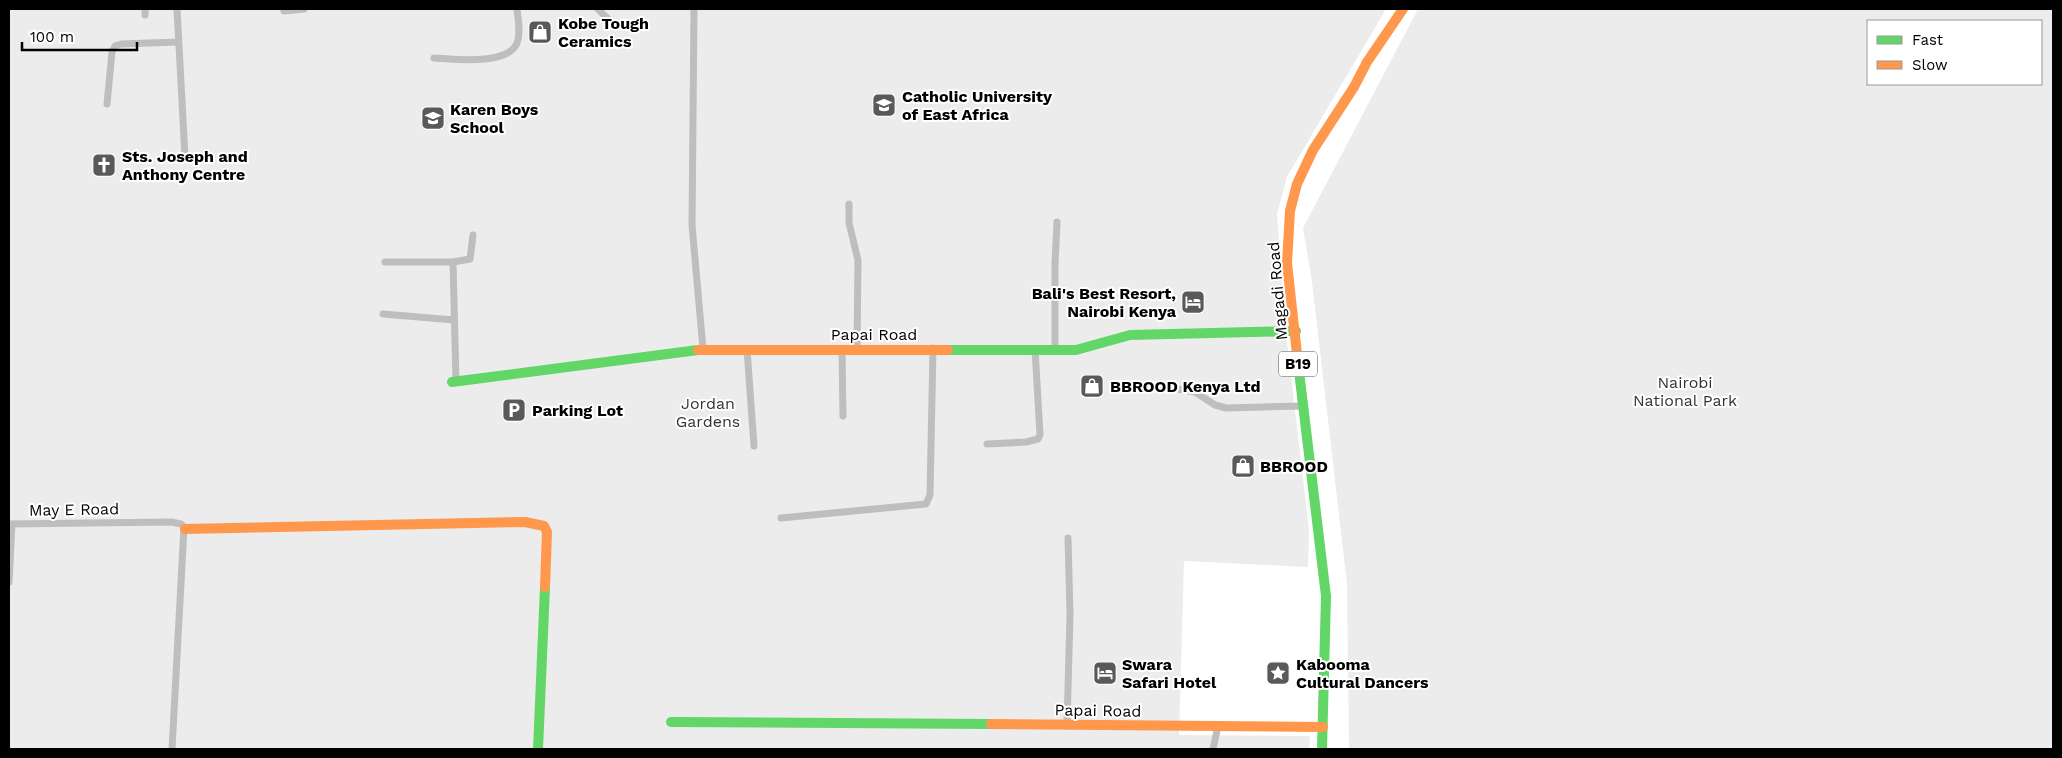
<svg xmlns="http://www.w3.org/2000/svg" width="2062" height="758" font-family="'Work Sans',sans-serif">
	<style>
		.green { fill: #ececec; fill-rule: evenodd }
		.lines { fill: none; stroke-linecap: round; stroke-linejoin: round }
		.street { stroke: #bebebe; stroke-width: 7 }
		.fast { stroke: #63d668; stroke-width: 10 }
		.slow { stroke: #ff974d; stroke-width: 10 }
		.labels { text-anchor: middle; stroke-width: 4; stroke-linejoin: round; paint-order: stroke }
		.shield { fill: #fff; stroke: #4c4c4c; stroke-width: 1 }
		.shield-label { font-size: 15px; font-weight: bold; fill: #000 }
		.poi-label { font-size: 16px; font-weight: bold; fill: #000; stroke: #fff; text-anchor: start }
		.street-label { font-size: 16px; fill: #000; stroke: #fff }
		.park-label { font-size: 16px; fill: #333; stroke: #fff }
	</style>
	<rect width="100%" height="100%" fill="#fff"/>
	<path class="green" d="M9,9H1386L1287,177L1277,214L1284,316L1309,529L1308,567L1184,561L1179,735L1310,736L1309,749H9Z
		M1418,9H2053V749H1349L1347,584L1312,282L1303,228ZM2041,21V84H1868V21Z"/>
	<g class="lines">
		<path class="street" d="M177,9L185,157
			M598,9L616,27
			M694,9L692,225L703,349
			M284,11L304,9
			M145,15V9
			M434,58C453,59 508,66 517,43C521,33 518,19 517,9
			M107,104L112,52L115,46L121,44L178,42
			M849,204V223L858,260L857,349
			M385,262H453L456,382
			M453,262L470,259L473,235
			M383,314L454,320
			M747,349L754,446
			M842,349L843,416
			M1055,349V264L1057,222
			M1172,388L1195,392L1215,405L1226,408L1302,406
			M987,444L1026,442L1038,439L1040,435L1035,349
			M781,518L926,504L930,495L933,348
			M9,524L171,522L181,524L184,527L172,749
			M9,582L12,524
			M1067,725L1070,615L1068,538
			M1213,749L1218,726"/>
		<path class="fast" d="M948,350H1076L1130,335L1296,331
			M1298,363L1326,596L1322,749
			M452,382L698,350
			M671,722L991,724
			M538,749L545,587"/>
		<path class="slow" d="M698,350H948
			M1298,363L1287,263L1290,211L1297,184L1313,150L1354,87L1367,62L1403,9
			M185,529L525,522L544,526L547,532L545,587
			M991,724L1323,727"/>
	</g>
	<defs>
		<g id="shop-square" transform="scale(1.25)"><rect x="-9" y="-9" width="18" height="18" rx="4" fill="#595959" stroke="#fff"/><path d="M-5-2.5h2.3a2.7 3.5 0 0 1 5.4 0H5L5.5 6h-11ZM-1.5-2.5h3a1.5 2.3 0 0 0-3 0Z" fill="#fff"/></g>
		<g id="university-square" transform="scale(1.25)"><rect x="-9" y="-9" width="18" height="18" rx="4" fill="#595959" stroke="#fff"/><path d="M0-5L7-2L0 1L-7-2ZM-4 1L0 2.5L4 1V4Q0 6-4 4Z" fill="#fff"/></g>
		<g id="school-square" transform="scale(1.25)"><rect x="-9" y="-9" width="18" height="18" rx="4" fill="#595959" stroke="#fff"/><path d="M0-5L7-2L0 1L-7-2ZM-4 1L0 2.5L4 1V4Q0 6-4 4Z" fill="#fff"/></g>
		<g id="church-square" transform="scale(1.25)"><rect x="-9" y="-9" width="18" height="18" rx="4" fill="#595959" stroke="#fff"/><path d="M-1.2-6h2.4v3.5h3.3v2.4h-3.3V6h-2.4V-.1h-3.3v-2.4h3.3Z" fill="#fff"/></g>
		<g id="hotel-square" transform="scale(1.25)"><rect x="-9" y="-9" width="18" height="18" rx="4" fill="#595959" stroke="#fff"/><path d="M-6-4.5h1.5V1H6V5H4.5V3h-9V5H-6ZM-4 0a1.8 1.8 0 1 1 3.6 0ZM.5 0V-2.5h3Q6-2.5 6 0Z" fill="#fff"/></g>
		<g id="parking-square" transform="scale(1.25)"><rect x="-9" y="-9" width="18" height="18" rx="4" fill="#595959" stroke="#fff"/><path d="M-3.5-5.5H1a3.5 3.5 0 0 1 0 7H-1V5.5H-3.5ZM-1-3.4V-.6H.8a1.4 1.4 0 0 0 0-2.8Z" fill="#fff"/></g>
		<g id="sight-square" transform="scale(1.25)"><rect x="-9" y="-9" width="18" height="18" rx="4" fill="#595959" stroke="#fff"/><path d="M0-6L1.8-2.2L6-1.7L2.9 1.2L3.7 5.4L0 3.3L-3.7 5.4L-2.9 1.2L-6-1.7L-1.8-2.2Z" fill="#fff"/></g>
	</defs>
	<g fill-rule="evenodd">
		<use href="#shop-square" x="540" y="32"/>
		<use href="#university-square" x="884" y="105"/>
		<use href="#school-square" x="433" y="118"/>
		<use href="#church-square" x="104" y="165"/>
		<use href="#hotel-square" x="1193" y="302"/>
		<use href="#shop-square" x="1092" y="386"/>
		<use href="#parking-square" x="514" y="410"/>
		<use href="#shop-square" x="1243" y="466"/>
		<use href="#hotel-square" x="1105" y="673"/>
		<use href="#sight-square" x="1278" y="673"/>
	</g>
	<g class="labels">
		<rect class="shield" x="1279" y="351.5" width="38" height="25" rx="4"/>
		<g class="shield-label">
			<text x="1298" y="369">B19</text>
		</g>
		<g class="poi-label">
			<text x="558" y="29">Kobe Tough<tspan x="558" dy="18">Ceramics</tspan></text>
			<text x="902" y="102">Catholic University<tspan x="902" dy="18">of East Africa</tspan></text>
			<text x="450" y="115">Karen Boys<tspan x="450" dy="18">School</tspan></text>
			<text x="122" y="162">Sts. Joseph and<tspan x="122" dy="18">Anthony Centre</tspan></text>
			<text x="1176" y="299" text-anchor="end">Bali's Best Resort,<tspan x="1176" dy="18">Nairobi Kenya</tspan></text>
			<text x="1110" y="392">BBROOD Kenya Ltd</text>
			<text x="532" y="416">Parking Lot</text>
			<text x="1260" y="472">BBROOD</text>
			<text x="1122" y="670">Swara<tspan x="1122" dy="18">Safari Hotel</tspan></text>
			<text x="1296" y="670">Kabooma<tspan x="1296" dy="18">Cultural Dancers</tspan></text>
		</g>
		<g class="street-label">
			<text transform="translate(1277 291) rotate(-95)" y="6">Magadi Road</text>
			<text x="874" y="340">Papai Road</text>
			<text transform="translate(74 509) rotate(-1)" y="6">May E Road</text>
			<text transform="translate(1098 710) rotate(1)" y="6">Papai Road</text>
		</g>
		<g class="park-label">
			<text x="1685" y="388">Nairobi<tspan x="1685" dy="18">National Park</tspan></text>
			<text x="708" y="409">Jordan<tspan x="708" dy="18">Gardens</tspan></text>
		</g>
	</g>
	<rect width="2062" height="758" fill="none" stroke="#000000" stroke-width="20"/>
	<rect x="1867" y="20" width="175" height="65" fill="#ffffff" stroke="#999999"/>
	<rect x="1877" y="36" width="25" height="8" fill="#63d668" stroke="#999999"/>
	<text x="1912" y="45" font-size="15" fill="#000000">Fast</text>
	<rect x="1877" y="61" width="25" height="8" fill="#ff974d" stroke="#999999"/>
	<text x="1912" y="70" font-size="15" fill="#000000">Slow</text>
	<path d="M22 42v8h115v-8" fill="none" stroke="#000000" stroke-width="2.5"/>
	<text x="30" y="42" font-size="15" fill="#000000" stroke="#ffffff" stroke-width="4" paint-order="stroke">100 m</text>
</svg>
